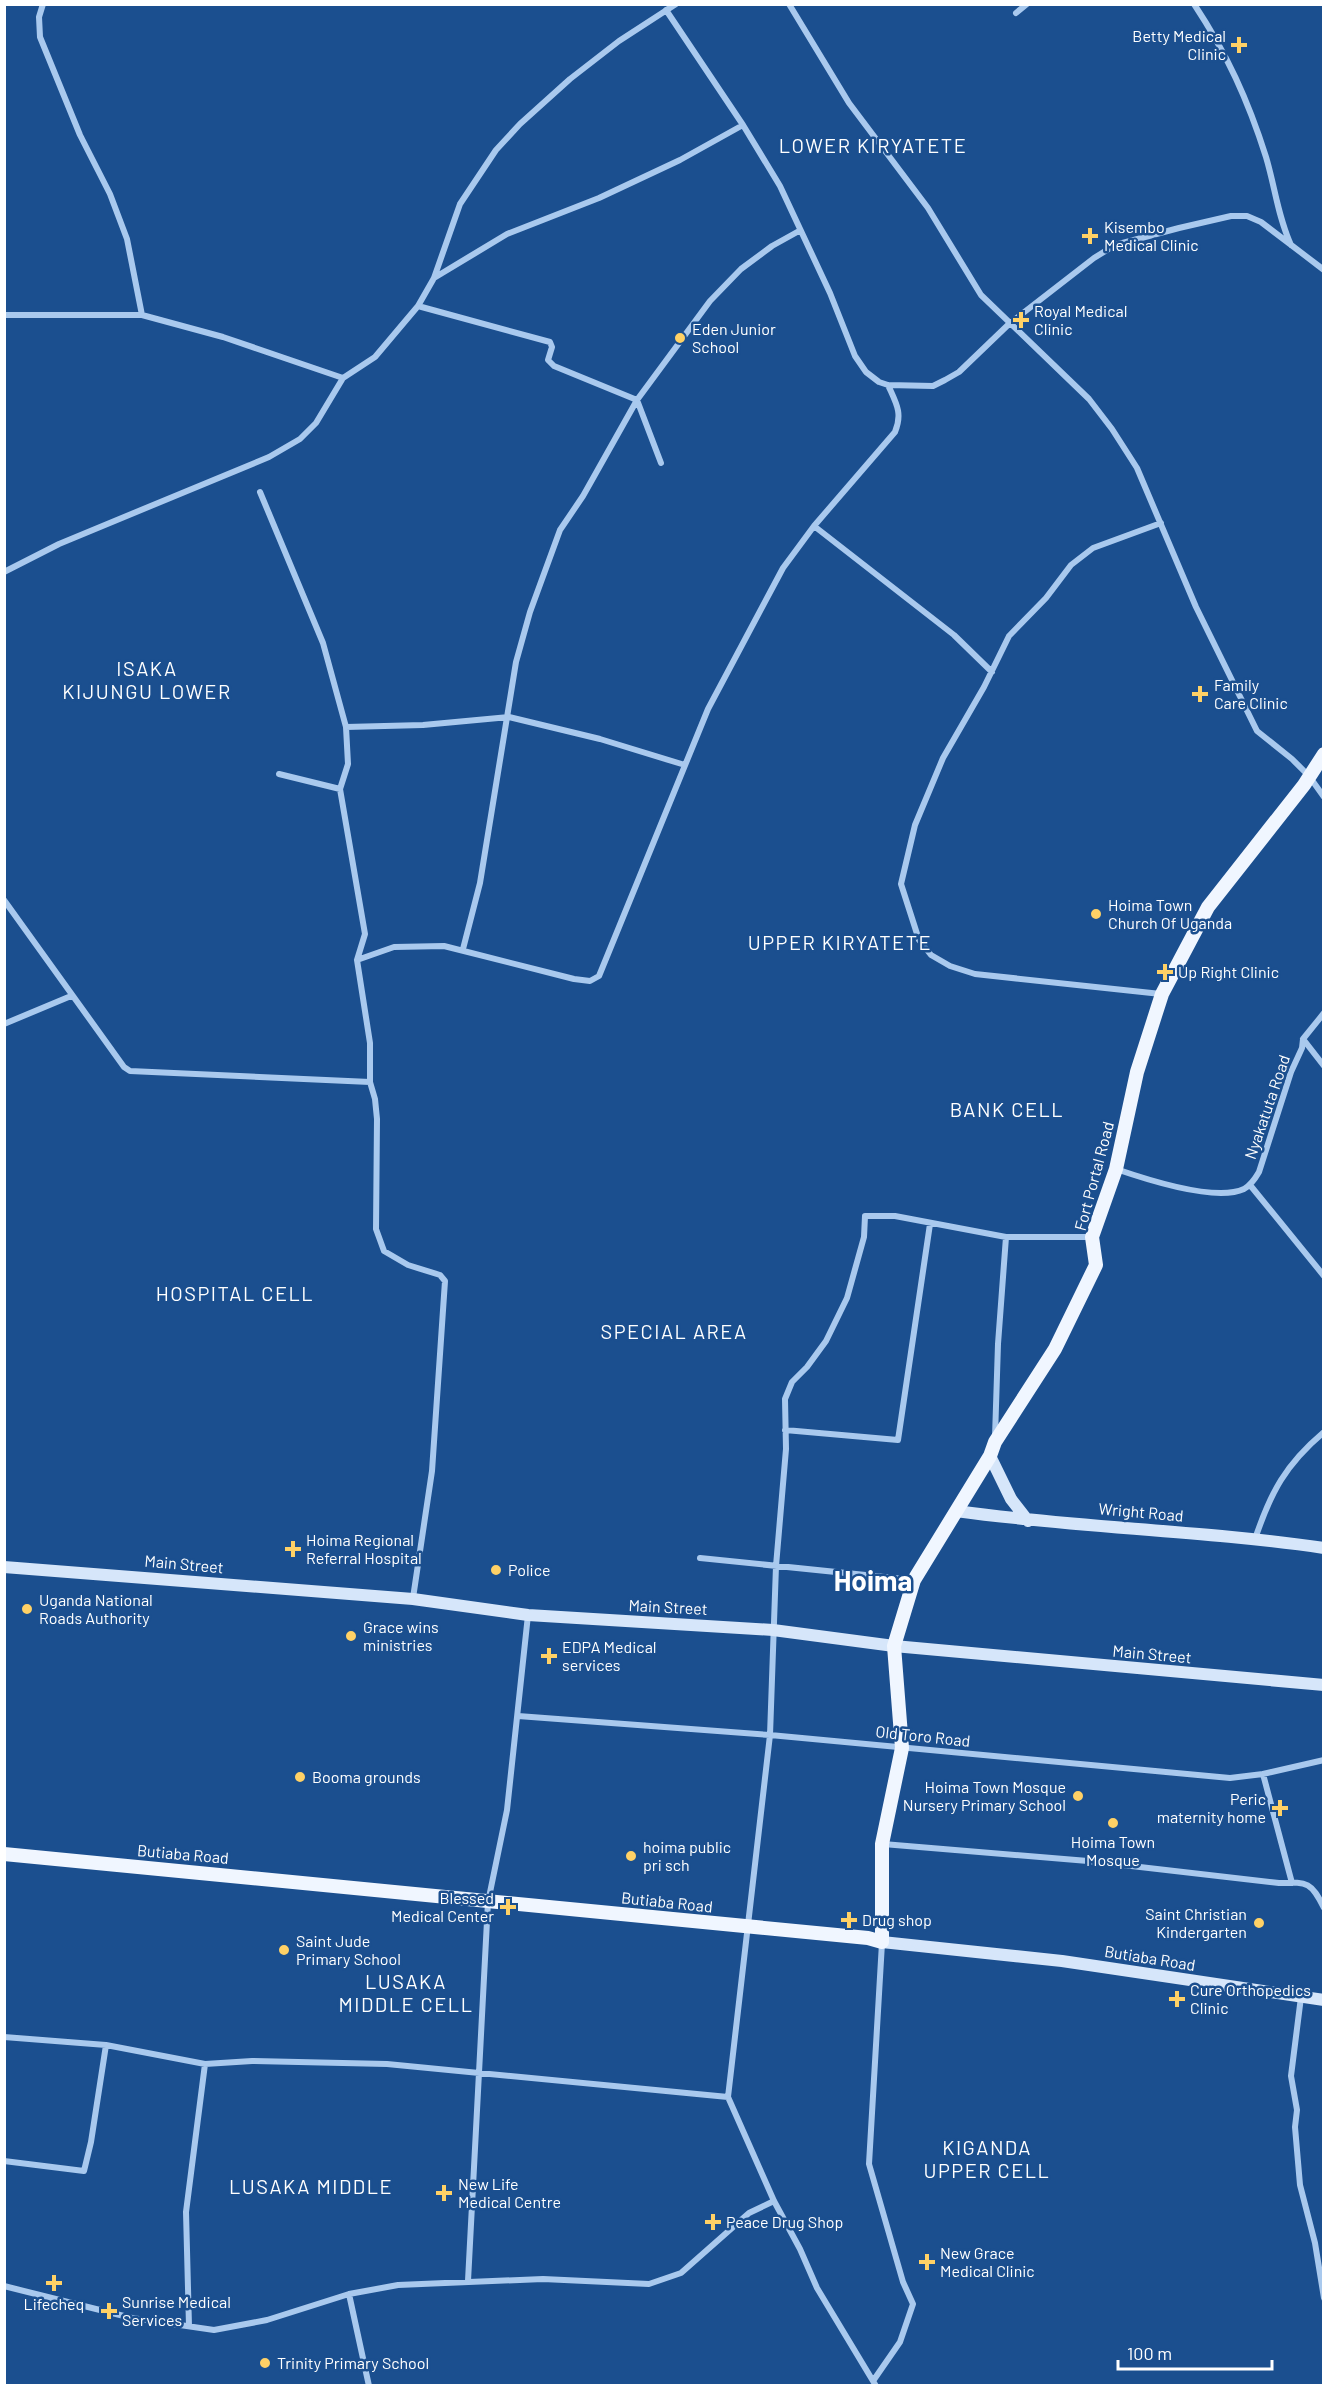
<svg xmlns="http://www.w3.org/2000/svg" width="1328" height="2390" font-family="Barlow,sans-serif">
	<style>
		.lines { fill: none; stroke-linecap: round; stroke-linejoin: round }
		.street { stroke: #a9c9ee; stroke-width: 6 }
		.secondary { stroke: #d6e6fa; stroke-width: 12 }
		.primary { stroke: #f0f6ff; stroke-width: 14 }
		.poi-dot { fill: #ffd166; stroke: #1b4f8f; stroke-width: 2 }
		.labels { text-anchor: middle; stroke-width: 5; stroke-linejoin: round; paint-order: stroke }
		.poi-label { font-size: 16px; fill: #fff; stroke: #1b4f8f; text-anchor: start }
		.street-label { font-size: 16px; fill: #fff; stroke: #1b4f8f }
		.quarter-label { font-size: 20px; letter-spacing: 1.5px; fill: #fff; stroke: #1b4f8f }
		.town-label { font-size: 28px; font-weight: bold; fill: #fff; stroke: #1b4f8f }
	</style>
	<rect width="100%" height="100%" fill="#1b4f8f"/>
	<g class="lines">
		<path class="street" d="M43,4L39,17L40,37L80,135L110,194L127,239L142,315
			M789,4L849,103L928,208L981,295L1089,399L1112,429L1137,468L1196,607L1257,731L1292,759L1309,776L1324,797
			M1194,4C1227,54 1248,100 1266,157C1275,187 1278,217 1291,245
			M666,10L743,125L780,186L830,293L855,356L866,372L879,382L888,385L933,386L945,380L959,372L1009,324L1094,258L1115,245L1179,228L1231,216H1247L1261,222L1324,270
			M1016,13L1027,4
			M434,278L507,234L599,198L680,160L743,125
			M418,306L550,342L552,347L548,360L554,366L637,400L661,463
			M4,315H142L223,337L343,378
			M260,492L323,643L346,727L348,764L340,789L365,934L357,960L370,1043V1082L375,1099L377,1119L376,1229L384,1251L408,1265L440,1275L445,1281L432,1471L413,1598
			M1161,523L1093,548L1071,565L1046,598L1009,636L984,687L943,758L915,825L901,884L919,940L931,955L950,966L975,974L1161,994
			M814,526L954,635L992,672
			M4,572L59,544L269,457L300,439L316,423L343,378L375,357L418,306L434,278L460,204L496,150L520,124L570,79L619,41L676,4
			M346,727L423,725L509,717L600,739L685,765
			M279,774L340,789
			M4,900L124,1067L130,1071L370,1082
			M463,949L480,883L516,662L530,612L560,530L583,496L637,400L710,301L741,269L772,246L799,231
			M357,960L394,947L444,946L574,979L590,981L599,976L708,709L783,568L814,526L895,432C903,413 896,403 888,385
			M4,1024L71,996
			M1303,1039L1324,1066
			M1116,1169C1145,1179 1216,1202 1244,1189C1251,1185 1255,1179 1259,1172L1291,1072L1302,1048L1303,1039L1324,1013
			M1250,1185L1324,1276
			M785,1430L898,1440L930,1224
			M995,1437L998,1344L1006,1237
			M1255,1539C1271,1492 1285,1465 1324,1432
			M700,1558L914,1580
			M518,1716L770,1735L1230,1778L1263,1774L1324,1760
			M1263,1774L1292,1883
			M883,1844L1088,1861L1279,1883C1307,1882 1311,1881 1324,1908
			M1301,1997L1291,2076L1297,2110L1295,2127L1300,2185L1315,2243L1324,2298
			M4,2037L106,2045L205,2064L252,2061L387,2064L728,2097
			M4,2161L84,2171L91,2142L106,2045
			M468,2281L488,1902L507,1810L528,1615
			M4,2286L132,2318L214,2330L267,2320L349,2294L398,2285L543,2279L649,2284L681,2273L749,2213L774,2201
			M349,2294L369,2386
			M189,2326L186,2212L205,2064
			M873,2381L817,2288L800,2249L774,2201L728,2097L770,1735L776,1566L786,1449L785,1399L792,1382L807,1367L826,1341L847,1298L864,1237L865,1216H895L1006,1237H1092
			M876,2386L873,2381L900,2342L913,2304L903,2282L869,2164L882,1943"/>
		<path class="secondary" d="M990,1456L1011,1499L1028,1521
			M956,1511C1078,1528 1201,1530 1324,1548
			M4,1567L413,1599L528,1615L773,1630L894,1646L1324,1685
			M882,1942L1062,1961L1324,2000"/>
		<path class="primary" d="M4,1854L868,1938L882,1942V1844L902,1748L894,1646L914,1580L990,1456L995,1442L1055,1349L1096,1265L1092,1237L1116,1169L1137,1072L1162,994L1208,907L1304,785L1324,754"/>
	</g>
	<g class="poi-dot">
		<path d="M1236 36h6v6h6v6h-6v6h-6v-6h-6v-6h6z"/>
		<path d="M1087 227h6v6h6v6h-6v6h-6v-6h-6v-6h6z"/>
		<path d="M1018 311h6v6h6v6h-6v6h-6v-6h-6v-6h6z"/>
		<circle cx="680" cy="338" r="6"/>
		<path d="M1197 685h6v6h6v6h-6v6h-6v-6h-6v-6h6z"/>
		<circle cx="1096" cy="914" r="6"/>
		<path d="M1162 963h6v6h6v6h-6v6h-6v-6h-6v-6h6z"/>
		<path d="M290 1540h6v6h6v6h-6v6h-6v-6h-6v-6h6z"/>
		<circle cx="496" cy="1570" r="6"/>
		<circle cx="27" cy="1609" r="6"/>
		<circle cx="351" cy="1636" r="6"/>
		<path d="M546 1647h6v6h6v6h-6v6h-6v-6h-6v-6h6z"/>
		<circle cx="300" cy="1777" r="6"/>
		<circle cx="1078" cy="1796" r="6"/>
		<path d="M1277 1799h6v6h6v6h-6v6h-6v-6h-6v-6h6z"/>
		<circle cx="1113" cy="1823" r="6"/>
		<circle cx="631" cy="1856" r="6"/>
		<path d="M505 1898h6v6h6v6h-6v6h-6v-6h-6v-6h6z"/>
		<path d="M846 1911h6v6h6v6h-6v6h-6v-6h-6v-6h6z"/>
		<circle cx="1259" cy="1923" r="6"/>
		<circle cx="284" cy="1950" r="6"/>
		<path d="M1174 1990h6v6h6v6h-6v6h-6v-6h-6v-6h6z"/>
		<path d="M441 2184h6v6h6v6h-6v6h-6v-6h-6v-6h6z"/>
		<path d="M710 2213h6v6h6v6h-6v6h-6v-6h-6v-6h6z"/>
		<path d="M924 2253h6v6h6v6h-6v6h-6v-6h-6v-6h6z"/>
		<path d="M51 2274h6v6h6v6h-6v6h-6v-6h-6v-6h6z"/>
		<path d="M106 2302h6v6h6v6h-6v6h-6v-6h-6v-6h6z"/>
		<circle cx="265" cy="2363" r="6"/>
	</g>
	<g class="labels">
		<g class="poi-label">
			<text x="1226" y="42" text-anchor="end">Betty Medical<tspan x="1226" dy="18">Clinic</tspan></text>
			<text x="1104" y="233">Kisembo<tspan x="1104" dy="18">Medical Clinic</tspan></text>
			<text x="1034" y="317">Royal Medical<tspan x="1034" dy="18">Clinic</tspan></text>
			<text x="692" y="335">Eden Junior<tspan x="692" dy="18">School</tspan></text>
			<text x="1214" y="691">Family<tspan x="1214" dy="18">Care Clinic</tspan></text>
			<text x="1108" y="911">Hoima Town<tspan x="1108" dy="18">Church Of Uganda</tspan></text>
			<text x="1178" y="978">Up Right Clinic</text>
			<text x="306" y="1546">Hoima Regional<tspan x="306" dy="18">Referral Hospital</tspan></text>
			<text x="508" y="1576">Police</text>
			<text x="39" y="1606">Uganda National<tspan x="39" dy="18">Roads Authority</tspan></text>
			<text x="363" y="1633">Grace wins<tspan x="363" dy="18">ministries</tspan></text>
			<text x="562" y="1653">EDPA Medical<tspan x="562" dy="18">services</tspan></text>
			<text x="312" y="1783">Booma grounds</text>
			<text x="1066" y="1793" text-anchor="end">Hoima Town Mosque<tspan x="1066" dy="18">Nursery Primary School</tspan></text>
			<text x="1266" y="1805" text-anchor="end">Peric<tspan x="1266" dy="18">maternity home</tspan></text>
			<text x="1113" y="1848" text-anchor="middle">Hoima Town<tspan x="1113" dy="18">Mosque</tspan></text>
			<text x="643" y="1853">hoima public<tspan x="643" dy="18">pri sch</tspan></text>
			<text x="494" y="1904" text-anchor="end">Blessed<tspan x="494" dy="18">Medical Center</tspan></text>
			<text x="1247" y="1920" text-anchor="end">Saint Christian<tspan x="1247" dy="18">Kindergarten</tspan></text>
			<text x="862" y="1926">Drug shop</text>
			<text x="296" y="1947">Saint Jude<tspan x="296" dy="18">Primary School</tspan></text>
			<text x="1190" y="1996">Cure Orthopedics<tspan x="1190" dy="18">Clinic</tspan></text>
			<text x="458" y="2190">New Life<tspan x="458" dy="18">Medical Centre</tspan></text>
			<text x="726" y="2228">Peace Drug Shop</text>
			<text x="940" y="2259">New Grace<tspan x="940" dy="18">Medical Clinic</tspan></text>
			<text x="122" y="2308">Sunrise Medical<tspan x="122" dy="18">Services</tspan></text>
			<text x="54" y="2310" text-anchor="middle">Lifecheq</text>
			<text x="277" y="2369">Trinity Primary School</text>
		</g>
		<g class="street-label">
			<text transform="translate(1267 1107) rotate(-71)" y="6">Nyakatuta Road</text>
			<text transform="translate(1094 1176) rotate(-75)" y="6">Fort Portal Road</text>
			<text transform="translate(1141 1512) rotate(5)" y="6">Wright Road</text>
			<text transform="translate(184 1564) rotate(5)" y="6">Main Street</text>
			<text transform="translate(668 1607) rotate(3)" y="6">Main Street</text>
			<text transform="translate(1152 1654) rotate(5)" y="6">Main Street</text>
			<text transform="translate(923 1736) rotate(6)" y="6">Old Toro Road</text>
			<text transform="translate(183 1854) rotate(5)" y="6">Butiaba Road</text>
			<text transform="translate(667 1902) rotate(6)" y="6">Butiaba Road</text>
			<text transform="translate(1150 1958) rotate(9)" y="6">Butiaba Road</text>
		</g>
		<g class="quarter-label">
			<text x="873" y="153">LOWER KIRYATETE</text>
			<text x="147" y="676">ISAKA<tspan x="147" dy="23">KIJUNGU LOWER</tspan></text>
			<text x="840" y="950">UPPER KIRYATETE</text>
			<text x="1007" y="1117">BANK CELL</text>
			<text x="235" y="1301">HOSPITAL CELL</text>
			<text x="674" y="1339">SPECIAL AREA</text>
			<text x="406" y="1989">LUSAKA<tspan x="406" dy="23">MIDDLE CELL</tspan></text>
			<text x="987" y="2155">KIGANDA<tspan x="987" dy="23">UPPER CELL</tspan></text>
			<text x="311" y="2194">LUSAKA MIDDLE</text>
		</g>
		<g class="town-label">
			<text x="873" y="1591">Hoima</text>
		</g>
	</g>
	<rect width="1328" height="2390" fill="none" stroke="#ffffff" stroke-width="12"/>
	<path d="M1118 2360v9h154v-9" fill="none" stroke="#ffffff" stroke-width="3"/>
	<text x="1127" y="2360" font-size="18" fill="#ffffff" stroke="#1b4f8f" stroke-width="4.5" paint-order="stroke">100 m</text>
</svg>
